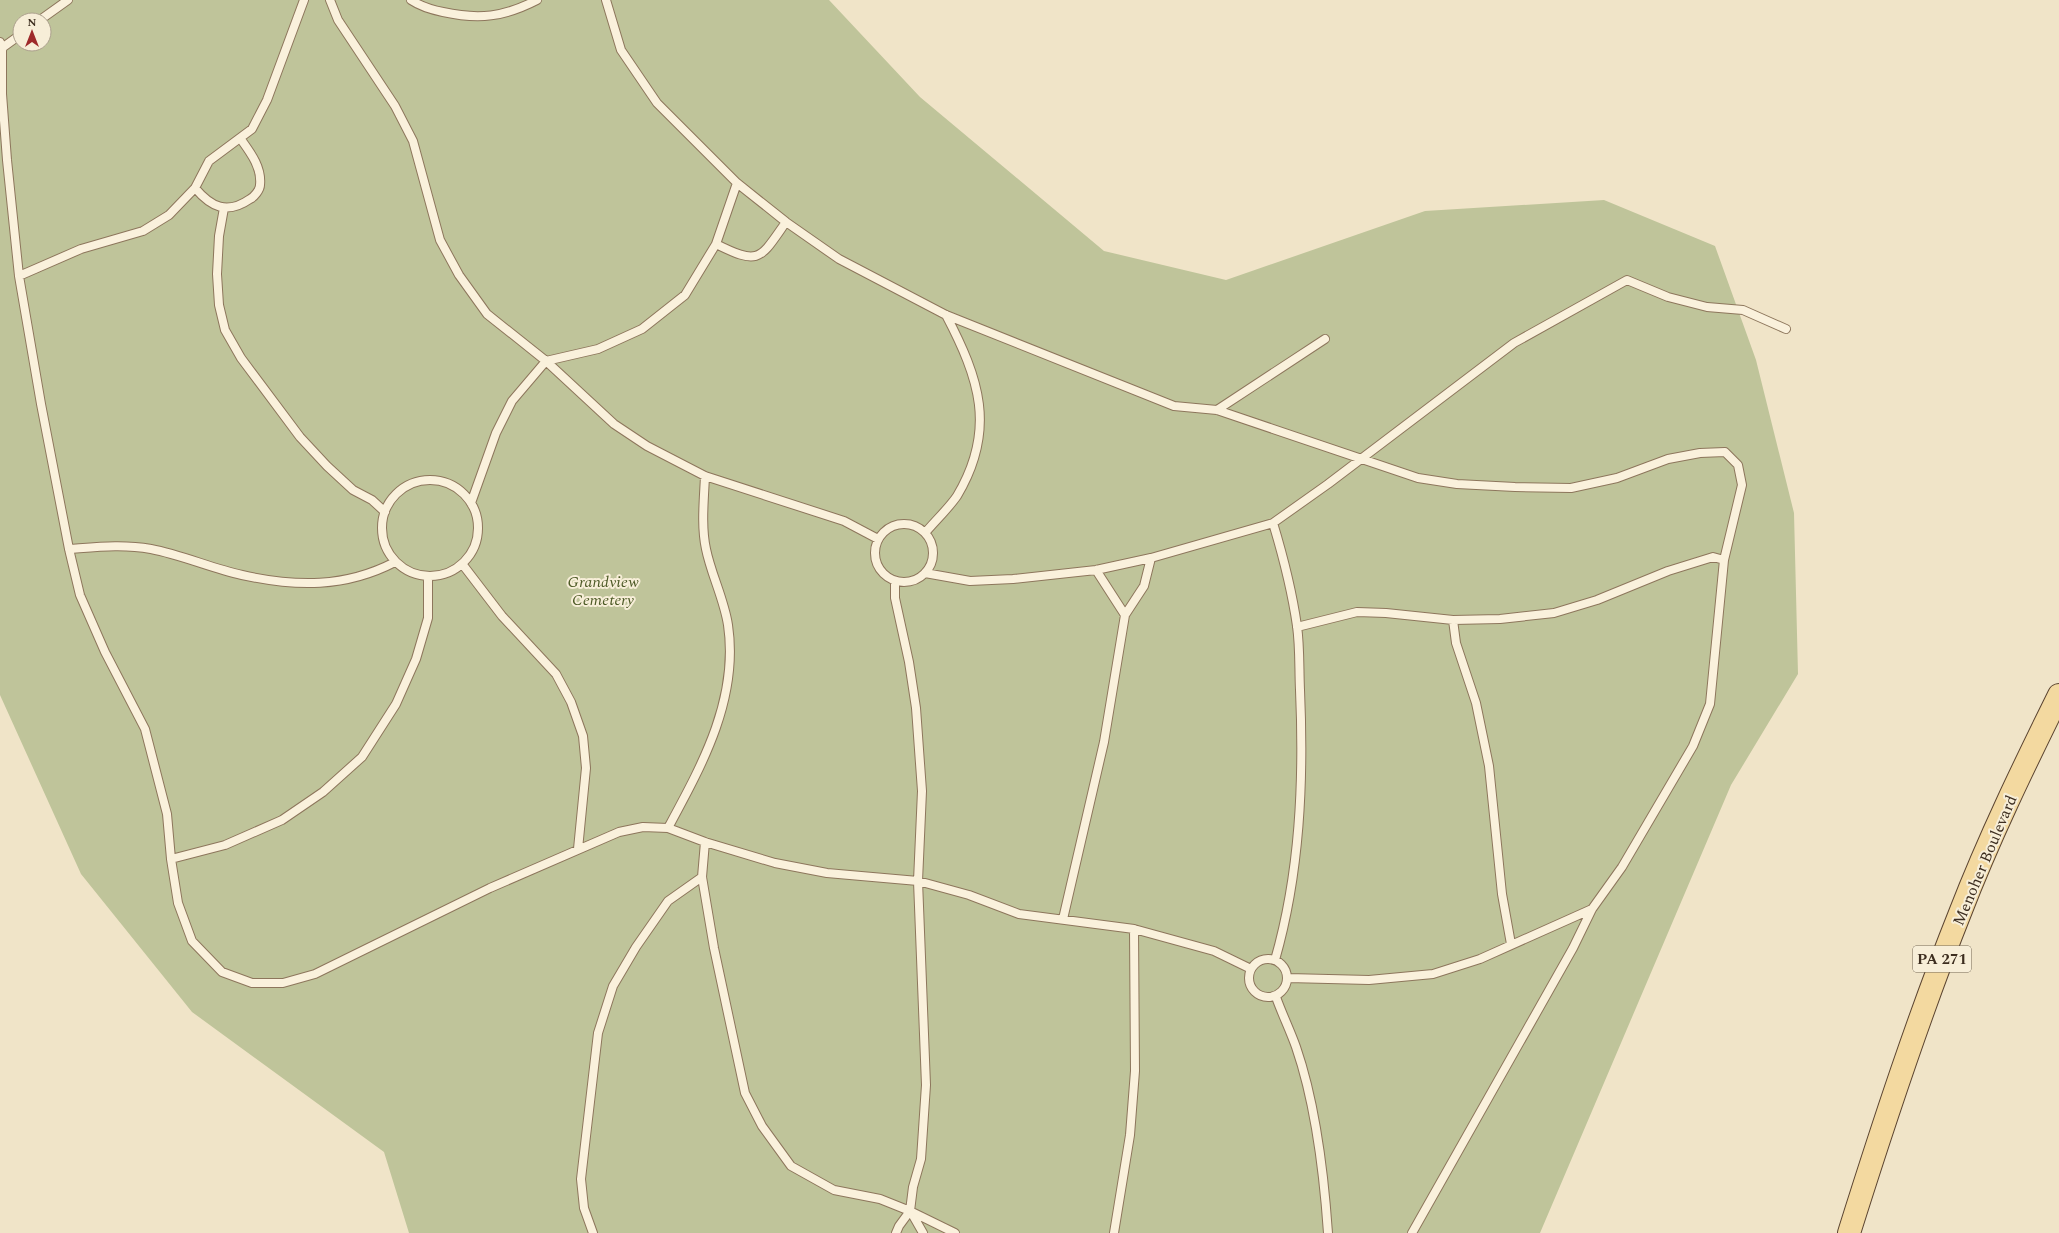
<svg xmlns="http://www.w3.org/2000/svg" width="2059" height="1233" font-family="Spectral,serif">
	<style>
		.cemetery { fill: #bfc49a; fill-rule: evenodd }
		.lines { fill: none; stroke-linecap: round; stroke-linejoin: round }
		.service-casing { stroke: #8d765c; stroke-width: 10 }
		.primary-casing { stroke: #5b4430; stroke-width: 24 }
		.service { stroke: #faf1dc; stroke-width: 8 }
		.primary { stroke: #f3d9a0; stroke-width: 22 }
		.labels { text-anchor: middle; stroke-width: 4; stroke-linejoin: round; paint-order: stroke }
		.shield { fill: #f7eed8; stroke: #756857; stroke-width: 1 }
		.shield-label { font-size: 15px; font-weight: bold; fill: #3d2e20 }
		.park-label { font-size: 16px; font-style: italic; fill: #4d5a26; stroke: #f7eed8 }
		.street-label { font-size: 16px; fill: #3d2e20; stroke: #f7eed8 }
	</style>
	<rect width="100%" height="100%" fill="#f0e4c8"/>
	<path class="cemetery" d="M0,0H829L920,97L1104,251L1226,280L1425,211L1604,200L1715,246L1756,360L1794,513L1798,674L1731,785L1540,1233H409L384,1152L192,1012L81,874L0,695ZM20,20H44V44H20Z"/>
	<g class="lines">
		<g class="service-casing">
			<path id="service" d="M330,0L338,20L395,106L413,141L440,240L459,275L487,314L546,361L614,424L647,446L705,476L844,521L878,539
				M411,0C420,6 433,10 443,12C479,20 504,17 537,0
				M606,0L621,50L657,103L737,183L786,222L839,259L946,315L1174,406L1217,410L1418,478L1457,484L1515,487L1571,488L1617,478L1668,459L1700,453L1725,452L1738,465L1742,485L1724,560L1710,704L1693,746L1622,867L1592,909L1573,948L1412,1233
				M40,20L68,0
				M0,42L2,48V94L7,160L19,276L41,404L69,549L80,595L105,652L145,729L167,814L171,859L178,903L192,941L222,972L252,983H283L315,974L490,888L619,832L643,827L668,828L705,842L775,863L827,873L918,881L969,895L1019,914L1134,929L1214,951L1251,969
				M2,48L20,35
				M195,188C211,207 227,215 250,199C254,197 260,190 260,185C262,167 250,152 240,138
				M224,208L219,236L217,274L219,305L225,330L241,358L300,437L327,466L353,490L372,500L385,512
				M716,244C760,266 760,259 786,222
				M19,276L81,249L143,231L169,215L195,188L209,161L252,129L267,100L304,0
				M1217,410L1325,339
				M382 528a48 48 0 1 1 96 0a48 48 0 1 1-96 0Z
				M471,503L496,433L512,401L546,361L598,349L642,329L685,295L716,244L737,183
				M1273,523C1283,556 1292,591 1297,626C1300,647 1299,669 1300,690C1304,781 1300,873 1275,960
				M875 553a29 29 0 1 1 58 0a29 29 0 1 1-58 0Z
				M925,533C935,521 948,509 957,496C997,429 979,378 946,315
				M69,549C97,547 123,544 151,549C182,555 211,568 242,575C296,587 345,588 395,562
				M463,565L502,616L556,674L571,702L583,736L586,768L578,849
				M1096,570L1125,615
				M925,573L970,581L1013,579L1096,570L1151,558L1273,523L1328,484L1514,343L1627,280L1668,297L1707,307L1743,310L1786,329
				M895,581V598L909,662L916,708L922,791L918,881L926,1085L921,1159L913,1187L910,1211L899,1226L896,1233
				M1453,620L1456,643L1476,703L1489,766L1502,894L1511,944
				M1297,627L1357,612L1386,613L1453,620L1500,619L1554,613L1597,600L1668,571L1713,557L1724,560
				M668,828C702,765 739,699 728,625C724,599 711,574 706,549C701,526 704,499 705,476
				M705,842L702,877L714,948L745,1093L762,1126L791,1166L834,1190L880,1199L910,1211L955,1233
				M171,859L225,845L282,820L323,792L362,757L396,704L416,659L428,618V576
				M1063,919L1104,742L1125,615L1144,586L1151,558
				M1249 978a19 19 0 1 1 38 0a19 19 0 1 1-38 0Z
				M1288,978L1369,980L1433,974L1480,959L1592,909
				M1276,997C1282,1014 1290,1030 1296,1047C1315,1102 1324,1175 1328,1233
				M911,1212L923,1233
				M593,1233L584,1208L581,1179L598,1033L613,986L636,947L668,901L702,877
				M1114,1233L1130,1135L1135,1071L1134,929"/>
		</g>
		<g class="primary-casing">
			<path id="primary" d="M1849,1233C1883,1125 1918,1018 1960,913C1989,838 2024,766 2059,695"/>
		</g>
		<use href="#service" class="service"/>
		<use href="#primary" class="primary"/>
	</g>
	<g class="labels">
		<rect class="shield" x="1913" y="946" width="58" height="26" rx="3"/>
		<g class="shield-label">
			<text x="1942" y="964">PA 271</text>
		</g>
		<g class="park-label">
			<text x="603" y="587">Grandview<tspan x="603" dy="18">Cemetery</tspan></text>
		</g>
		<g class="street-label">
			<text transform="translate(1984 860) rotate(-67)" y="6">Menoher Boulevard</text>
		</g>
	</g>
	<g transform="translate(32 32)"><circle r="19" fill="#f7eed8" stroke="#ada18e"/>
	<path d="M0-3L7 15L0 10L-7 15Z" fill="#9e2a2b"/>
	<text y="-6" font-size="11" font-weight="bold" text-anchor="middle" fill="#3d2e20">N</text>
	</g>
</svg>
